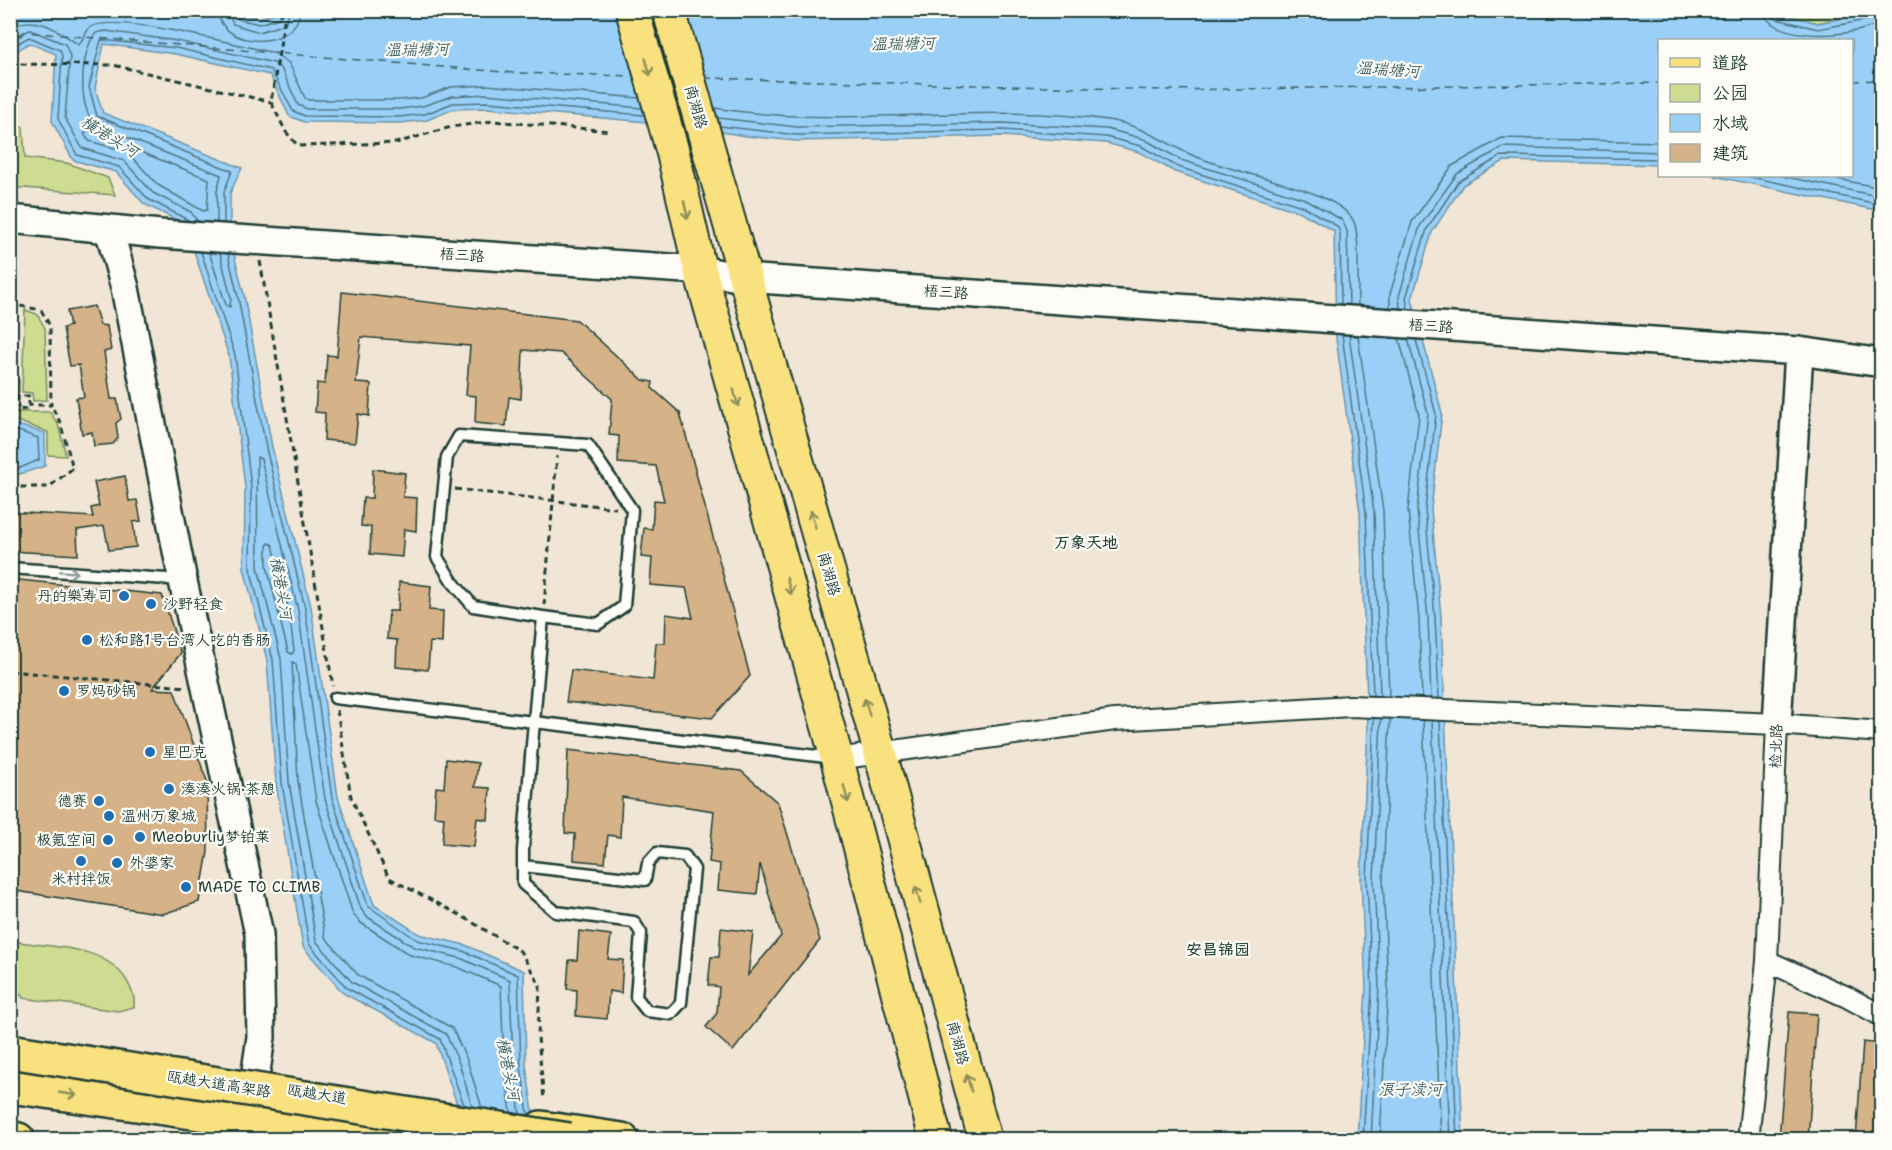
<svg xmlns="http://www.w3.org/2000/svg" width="1892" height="1150" font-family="'Shantell Sans','LXGW WenKai TC',sans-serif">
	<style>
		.green { fill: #cddc90; stroke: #768c62; stroke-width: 1.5 }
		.water { fill: #9acff8; stroke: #6995aa; stroke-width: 1.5 }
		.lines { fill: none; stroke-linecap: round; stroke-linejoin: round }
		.shore { stroke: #507782; stroke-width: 1.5 }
		.ferry { stroke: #3e6265; stroke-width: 1.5; stroke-dasharray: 8 6; stroke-linecap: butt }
		.building { fill: #d5b287; stroke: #1f3d34; stroke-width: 1.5 }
		.lane-casing { stroke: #1f3d34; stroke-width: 15 }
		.street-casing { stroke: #1f3d34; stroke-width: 24 }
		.secondary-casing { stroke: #1f3d34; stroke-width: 32 }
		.primary-casing { stroke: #1f3d34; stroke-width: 36 }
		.highway-casing { stroke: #1f3d34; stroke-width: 38 }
		.path { stroke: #1f3d34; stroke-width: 3; stroke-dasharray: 6 4.5; stroke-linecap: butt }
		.lane { stroke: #fdfcf7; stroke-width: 10 }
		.street { stroke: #fdfcf7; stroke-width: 20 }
		.secondary { stroke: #fdfcf7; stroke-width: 27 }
		.primary { stroke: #fae180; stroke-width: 32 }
		.highway { stroke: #fae180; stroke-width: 33 }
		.highway-bridge-casing { stroke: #1f3d34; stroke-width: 38; stroke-linecap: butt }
		.highway-bridge { stroke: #fae180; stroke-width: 33 }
		.oneway { stroke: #8c8f5a }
		.oneway2 { stroke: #8e9c96 }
		.poi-dot { fill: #1f6fb2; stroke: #fdfcf7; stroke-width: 2 }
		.labels { text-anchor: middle; stroke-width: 4.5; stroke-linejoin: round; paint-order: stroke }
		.street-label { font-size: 15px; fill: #1f3d34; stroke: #fdfcf7 }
		.poi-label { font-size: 15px; fill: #1f3d34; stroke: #fdfcf7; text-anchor: start }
		.water-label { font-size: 16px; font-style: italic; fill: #3e6265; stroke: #fdfcf7 }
		.neighbourhood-label { font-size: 16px; font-weight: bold; fill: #1f3d34; stroke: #fdfcf7 }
	</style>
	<rect width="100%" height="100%" fill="#f1e6d5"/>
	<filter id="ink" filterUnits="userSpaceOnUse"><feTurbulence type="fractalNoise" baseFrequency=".0167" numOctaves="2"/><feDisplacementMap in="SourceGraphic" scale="12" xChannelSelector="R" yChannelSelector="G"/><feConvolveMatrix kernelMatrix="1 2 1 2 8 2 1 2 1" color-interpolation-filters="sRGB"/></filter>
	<g filter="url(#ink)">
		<path class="green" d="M1881,10L1818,23L1767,11Z
			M11,125L23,127L25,158L67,163L108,178L115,195L11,187Z
			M25,310L37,314L45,328L47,400L33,401L32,393L22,392Z
			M11,380H19V391L15,392L14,406H11Z
			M11,412H50L58,424L66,456L48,455V432L11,419Z
			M10,941C49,947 105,944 127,981C132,991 135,996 134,1007L118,1011L23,998L11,981Z"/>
		<path class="water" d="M11,10H231L259,18L286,10H1767L1818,23L1881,11V211L1714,176H1852V40H1660L1659,165L1504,161L1463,185L1432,232L1412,299L1442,413L1431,509L1441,617L1463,1139H1357L1366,988L1361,880L1368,727L1360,513L1336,338L1334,231L1300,212L1175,172L1139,152L1106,143L1002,136L797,141L746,136L671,124L487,108L454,109L427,120L400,123L304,122L289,116L270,75L175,54L104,44L95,88L103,113L242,168L230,193V238L244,295L272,447L311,607L338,797L374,905L419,934L465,945L524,971L526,1065L537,1139H469L436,1043L343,993L303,947L276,784L267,660L244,568L245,487L229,356L185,224L144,204L116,172L73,160L52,121L56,54L29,43L11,55Z
			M11,423L45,433V466L20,474H11Z"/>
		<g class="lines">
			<path class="shore" d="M218,10C219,50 298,51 300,10
				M227,10L233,24L259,32L285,24L290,10
				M234,10L238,19L259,24L279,18L283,10
				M1764,10C1766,43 1864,39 1882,20
				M1772,10L1776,19L1818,29L1872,19L1876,10
				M10,28C35,12 59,31 79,45L89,28C113,11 242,46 274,53L289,63L305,98L308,100H399L421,98L451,87L486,85L639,98
				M10,39L30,30L65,44L70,56L65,118L82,148L124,161L153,193L191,212L198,222
				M10,48L29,37L60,50L62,56L58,119L77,155L119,167L148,199L190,221
				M715,108C845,130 977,101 1108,120C1136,124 1158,138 1183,151C1201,160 1223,166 1243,172C1270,180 1339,195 1353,220C1361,233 1357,288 1358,305
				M718,118L797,127L1002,123L1107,129L1144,139L1181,160L1305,199L1342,220L1347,231L1349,305
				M720,126L797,135L1002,130L1106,137L1141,146L1178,167L1302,206L1337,226L1340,232L1341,304
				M88,130L116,143L118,147L114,148L89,141L84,134Z
				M133,149L209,179L207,210L203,211L158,185L129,154V150Z
				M1746,176L1882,205
				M1782,176L1882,197
				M1821,176L1882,188
				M217,223V191L221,175L98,126C76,113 80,50 96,33L106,31L177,41L274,63L282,70L298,105L307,109H399L423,106L452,96L486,94L642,108
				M224,223V192L232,171L97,116L89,87L101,40L176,48L271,70L293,111L305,116L400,117L425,114L453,103L487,102L644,115
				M201,252L235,355L251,487L250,568L273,660L282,783L309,944L347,988L440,1039L464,1105
				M209,252L226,305L230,307L231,298L220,253
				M228,254L238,297L266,448L305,608L332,798L368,906L417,940L463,951L518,975L521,1066L528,1115
				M1390,308V294L1412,222L1452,166L1502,138L1660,142
				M1400,308L1399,296L1420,226L1457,174L1503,147L1660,152
				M1408,309L1406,298L1427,229L1458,182L1501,156L1660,159
				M1342,334L1366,513L1373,696
				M1349,335L1374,512L1380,696
				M1358,336L1383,511L1389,696
				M1399,338L1419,415L1408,510L1419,619L1422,698
				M1408,339L1428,414L1417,510L1428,618L1431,698
				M1416,340L1436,414L1425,509L1435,617L1439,698
				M10,428L38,438L39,460L20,468H10
				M269,543L273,545L289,611L294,651L292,654L288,652L267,566V546Z
				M1423,720L1441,1140
				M1432,721L1450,1140
				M1440,721L1457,1140
				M472,1106L459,1063L446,1034L352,982L316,941L289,782L281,659L258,567L257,457L261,459L298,610L325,799L361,909L366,916L414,947L460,958L510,980L513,1066L520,1114
				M482,1108L467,1060L452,1028L358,975L325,937L298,781L292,662L296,664L316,801L353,914L361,923L410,955L457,967L501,986L504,1067L511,1112
				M1363,1140L1372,988L1367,880L1374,718
				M1371,1140L1379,988L1374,880L1381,719
				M1380,1140L1388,988L1383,880L1390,719"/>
			<path class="ferry" d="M10,47L24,32L515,73L636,76
				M704,78L1166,90L1660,83
				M1852,81L1882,80"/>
		</g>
		<path class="building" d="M342,292L577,320L643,380L653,382L652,388L680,413L750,676L712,718L566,702L571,670L653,680L656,643H665L666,614L693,618L686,588L650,585L652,558L641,557L644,528L652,529L654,500L664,501L656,466L618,463L619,436L609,435L612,399L561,353L523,350L521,399L509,397L506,426L475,423L476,396L466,395L470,346L361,337L356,383L371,384L369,416L358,414L355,443L324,440L325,413L315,412L317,383L325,384L327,355L337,356Z
			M94,306L100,325L107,326L111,350L104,352L111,399H117L121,419L116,423L118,438L113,444L94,446L92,432L82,434L76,398L84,397L79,365L70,366L63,328L70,326L67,311Z
			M373,469L405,473L403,497L417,498L416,531L404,529L402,557L370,554L371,527L361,526L363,498H372Z
			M125,476L129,501L137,500L141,521L133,522L136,547L109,550L104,526L77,530L78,555L10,551V512L93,517L91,508L99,506L94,482Z
			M10,579L162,595L181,653L152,689L174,690L207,781L208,852L199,902L163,914L10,890Z
			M399,582L431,586L429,610L443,611L442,643L430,642L428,670L396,667L397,640L387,639L389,611H398Z
			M568,750L741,771L778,803L820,940L733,1051L706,1027L717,1013L719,987L708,985L711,957H719L721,928L753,932L748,975L781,936L760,864L757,894L718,890L720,864L709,862L714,811L622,797L620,837L608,835L605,863L574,860L575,834L565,833Z
			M446,759L478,763L475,787L490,788L488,820L477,818L474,847L442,844L444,817L434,816L436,787L444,788Z
			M579,931L611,935L608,959L623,960L621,993L609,991L607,1019L576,1016L577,990L567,989L569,960H577Z
			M1789,1012L1817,1014L1808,1140H1779Z
			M1863,1042L1881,1044V1140H1856Z"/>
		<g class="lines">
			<g class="lane-casing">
				<path id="lane" d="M10,568L181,580
					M335,698L834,758
					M523,866L645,880L648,863L657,853L685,856L694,869L681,1003L671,1014L647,1011L636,997L641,933L634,922L556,912L523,884V850L543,617L598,624L624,606L632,510L588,445L459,436L447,457L437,557L452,581L473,606L543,617"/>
			</g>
			<g class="street-casing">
				<path id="street" d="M837,759L1115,720L1351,706L1777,724L1882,732
					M1767,961L1847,997L1882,1016
					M1748,1140L1767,961L1777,724"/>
			</g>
			<g class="secondary-casing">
				<path id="secondary" d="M10,219L160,234L700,270L743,278L1799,351L1882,363
					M109,229L125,288L183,581L259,934L261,1037L254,1085
					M1777,724L1799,351"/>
			</g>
			<g class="primary-casing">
				<path id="primary" d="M632,10L673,153L700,270L837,759L936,1140
					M669,10L880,752L985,1140"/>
			</g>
			<g class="highway-casing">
				<path id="highway" d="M10,1086L389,1140
					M541,1128L622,1140
					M10,1138L18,1140"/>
			</g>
			<path class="path" d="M280,10L284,21L271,102L286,132L298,146L396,143L451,127L493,121L611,131
				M10,64L113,65L271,102
				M260,261L333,686
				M10,304L41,310L50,326L51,405H29
				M10,410L29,409V396H18V408
				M10,487H49L73,468L60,422L51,405
				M455,489L616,508
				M544,605L557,456
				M10,671L185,687
				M337,710L351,797L389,878L460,915L520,951L540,985L538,1037L544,1100"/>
			<use href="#lane" class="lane"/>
			<use href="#street" class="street"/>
			<use href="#secondary" class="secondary"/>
			<use href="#primary" class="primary"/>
			<use href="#highway" class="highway"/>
			<g class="highway-bridge-casing">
				<path id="highway-bridge" d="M10,1051L569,1140"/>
			</g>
			<use href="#highway-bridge" class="highway-bridge"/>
		</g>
		<defs><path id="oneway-shaft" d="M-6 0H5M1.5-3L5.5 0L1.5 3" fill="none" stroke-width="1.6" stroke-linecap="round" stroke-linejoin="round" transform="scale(1.5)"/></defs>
		<g class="oneway">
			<use href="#oneway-shaft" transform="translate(648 67) rotate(74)"/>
			<use href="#oneway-shaft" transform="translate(686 210) rotate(77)"/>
			<use href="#oneway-shaft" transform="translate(736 398) rotate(74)"/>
			<use href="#oneway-shaft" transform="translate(813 519) rotate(-106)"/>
			<use href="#oneway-shaft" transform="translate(789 586) rotate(74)"/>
			<use href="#oneway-shaft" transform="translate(867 707) rotate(-106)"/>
			<use href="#oneway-shaft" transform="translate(846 794) rotate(75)"/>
			<use href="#oneway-shaft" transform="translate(918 895) rotate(-105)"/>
			<use href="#oneway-shaft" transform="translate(969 1083) rotate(-105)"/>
			<use href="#oneway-shaft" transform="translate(68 1094) rotate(8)"/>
		</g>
		<use class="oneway2" href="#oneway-shaft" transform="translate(69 572) rotate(4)"/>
	</g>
	<g class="poi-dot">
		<circle cx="124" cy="596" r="6"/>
		<circle cx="151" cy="604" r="6"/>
		<circle cx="87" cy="640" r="6"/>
		<circle cx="64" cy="691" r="6"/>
		<circle cx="150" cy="752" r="6"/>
		<circle cx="169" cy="789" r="6"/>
		<circle cx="99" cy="801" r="6"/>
		<circle cx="109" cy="816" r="6"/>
		<circle cx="140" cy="837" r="6"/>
		<circle cx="108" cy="840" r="6"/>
		<circle cx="81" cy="861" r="6"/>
		<circle cx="117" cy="863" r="6"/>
		<circle cx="186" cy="887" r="6"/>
	</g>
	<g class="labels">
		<g class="street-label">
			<text transform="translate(696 107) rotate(74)" y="5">南湖路</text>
			<text transform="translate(462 255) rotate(4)" y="5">梧三路</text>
			<text transform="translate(946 292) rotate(4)" y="5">梧三路</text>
			<text transform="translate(1431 326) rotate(4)" y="5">梧三路</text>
			<text transform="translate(829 574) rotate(74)" y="5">南湖路</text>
			<text transform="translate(1776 746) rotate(-88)" y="5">检北路</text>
			<text transform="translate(958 1043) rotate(75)" y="5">南湖路</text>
			<text transform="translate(219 1084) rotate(9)" y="5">瓯越大道高架路</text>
			<text transform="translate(317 1094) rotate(9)" y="5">瓯越大道</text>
		</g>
		<g class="poi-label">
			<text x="112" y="601" text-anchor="end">丹的樂寿司</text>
			<text x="163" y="609">沙野轻食</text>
			<text x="99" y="645">松和路1号台湾人吃的香肠</text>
			<text x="76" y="696">罗妈砂锅</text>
			<text x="162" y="757">星巴克</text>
			<text x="181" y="794">湊湊火锅·茶憩</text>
			<text x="87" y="806" text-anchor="end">德赛</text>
			<text x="121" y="821">温州万象城</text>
			<text x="152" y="842">Meoburliy梦铂莱</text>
			<text x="96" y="845" text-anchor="end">极氪空间</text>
			<text x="129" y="868">外婆家</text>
			<text x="81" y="884" text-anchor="middle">米村拌饭</text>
			<text x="198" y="892">MADE TO CLIMB</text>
		</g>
		<g class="water-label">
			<text transform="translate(903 43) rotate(-1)" y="6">温瑞塘河</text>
			<text transform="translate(417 49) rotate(-1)" y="6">温瑞塘河</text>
			<text transform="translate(1388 69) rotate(4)" y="6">温瑞塘河</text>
			<text transform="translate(110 136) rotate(32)" y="6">横港头河</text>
			<text transform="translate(282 588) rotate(80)" y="6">横港头河</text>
			<text transform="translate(509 1069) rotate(79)" y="6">横港头河</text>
			<text x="1410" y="1095">浪子渎河</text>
		</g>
		<g class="neighbourhood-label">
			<text x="1086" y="548">万象天地</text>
			<text x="1218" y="955">安昌锦园</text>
		</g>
	</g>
	<rect width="1892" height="1150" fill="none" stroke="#fdfcf7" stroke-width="36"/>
	<rect x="18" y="18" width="1856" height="1114" fill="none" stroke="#1f3d34" stroke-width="2" filter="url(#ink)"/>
	<rect x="1658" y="39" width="195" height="138" fill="#fdfcf7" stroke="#a4b0a9" stroke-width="1.5"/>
	<rect x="1670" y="58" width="30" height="9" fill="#fae180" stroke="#a4b0a9" stroke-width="1.5"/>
	<text x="1712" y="69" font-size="18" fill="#1f3d34">道路</text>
	<rect x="1670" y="84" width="30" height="18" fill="#cddc90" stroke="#a4b0a9" stroke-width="1.5"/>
	<text x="1712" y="99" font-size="18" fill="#1f3d34">公园</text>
	<rect x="1670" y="114" width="30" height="18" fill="#9acff8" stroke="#a4b0a9" stroke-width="1.5"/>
	<text x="1712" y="129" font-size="18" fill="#1f3d34">水域</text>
	<rect x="1670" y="144" width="30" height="18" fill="#d5b287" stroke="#a4b0a9" stroke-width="1.5"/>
	<text x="1712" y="159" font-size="18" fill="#1f3d34">建筑</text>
</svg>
